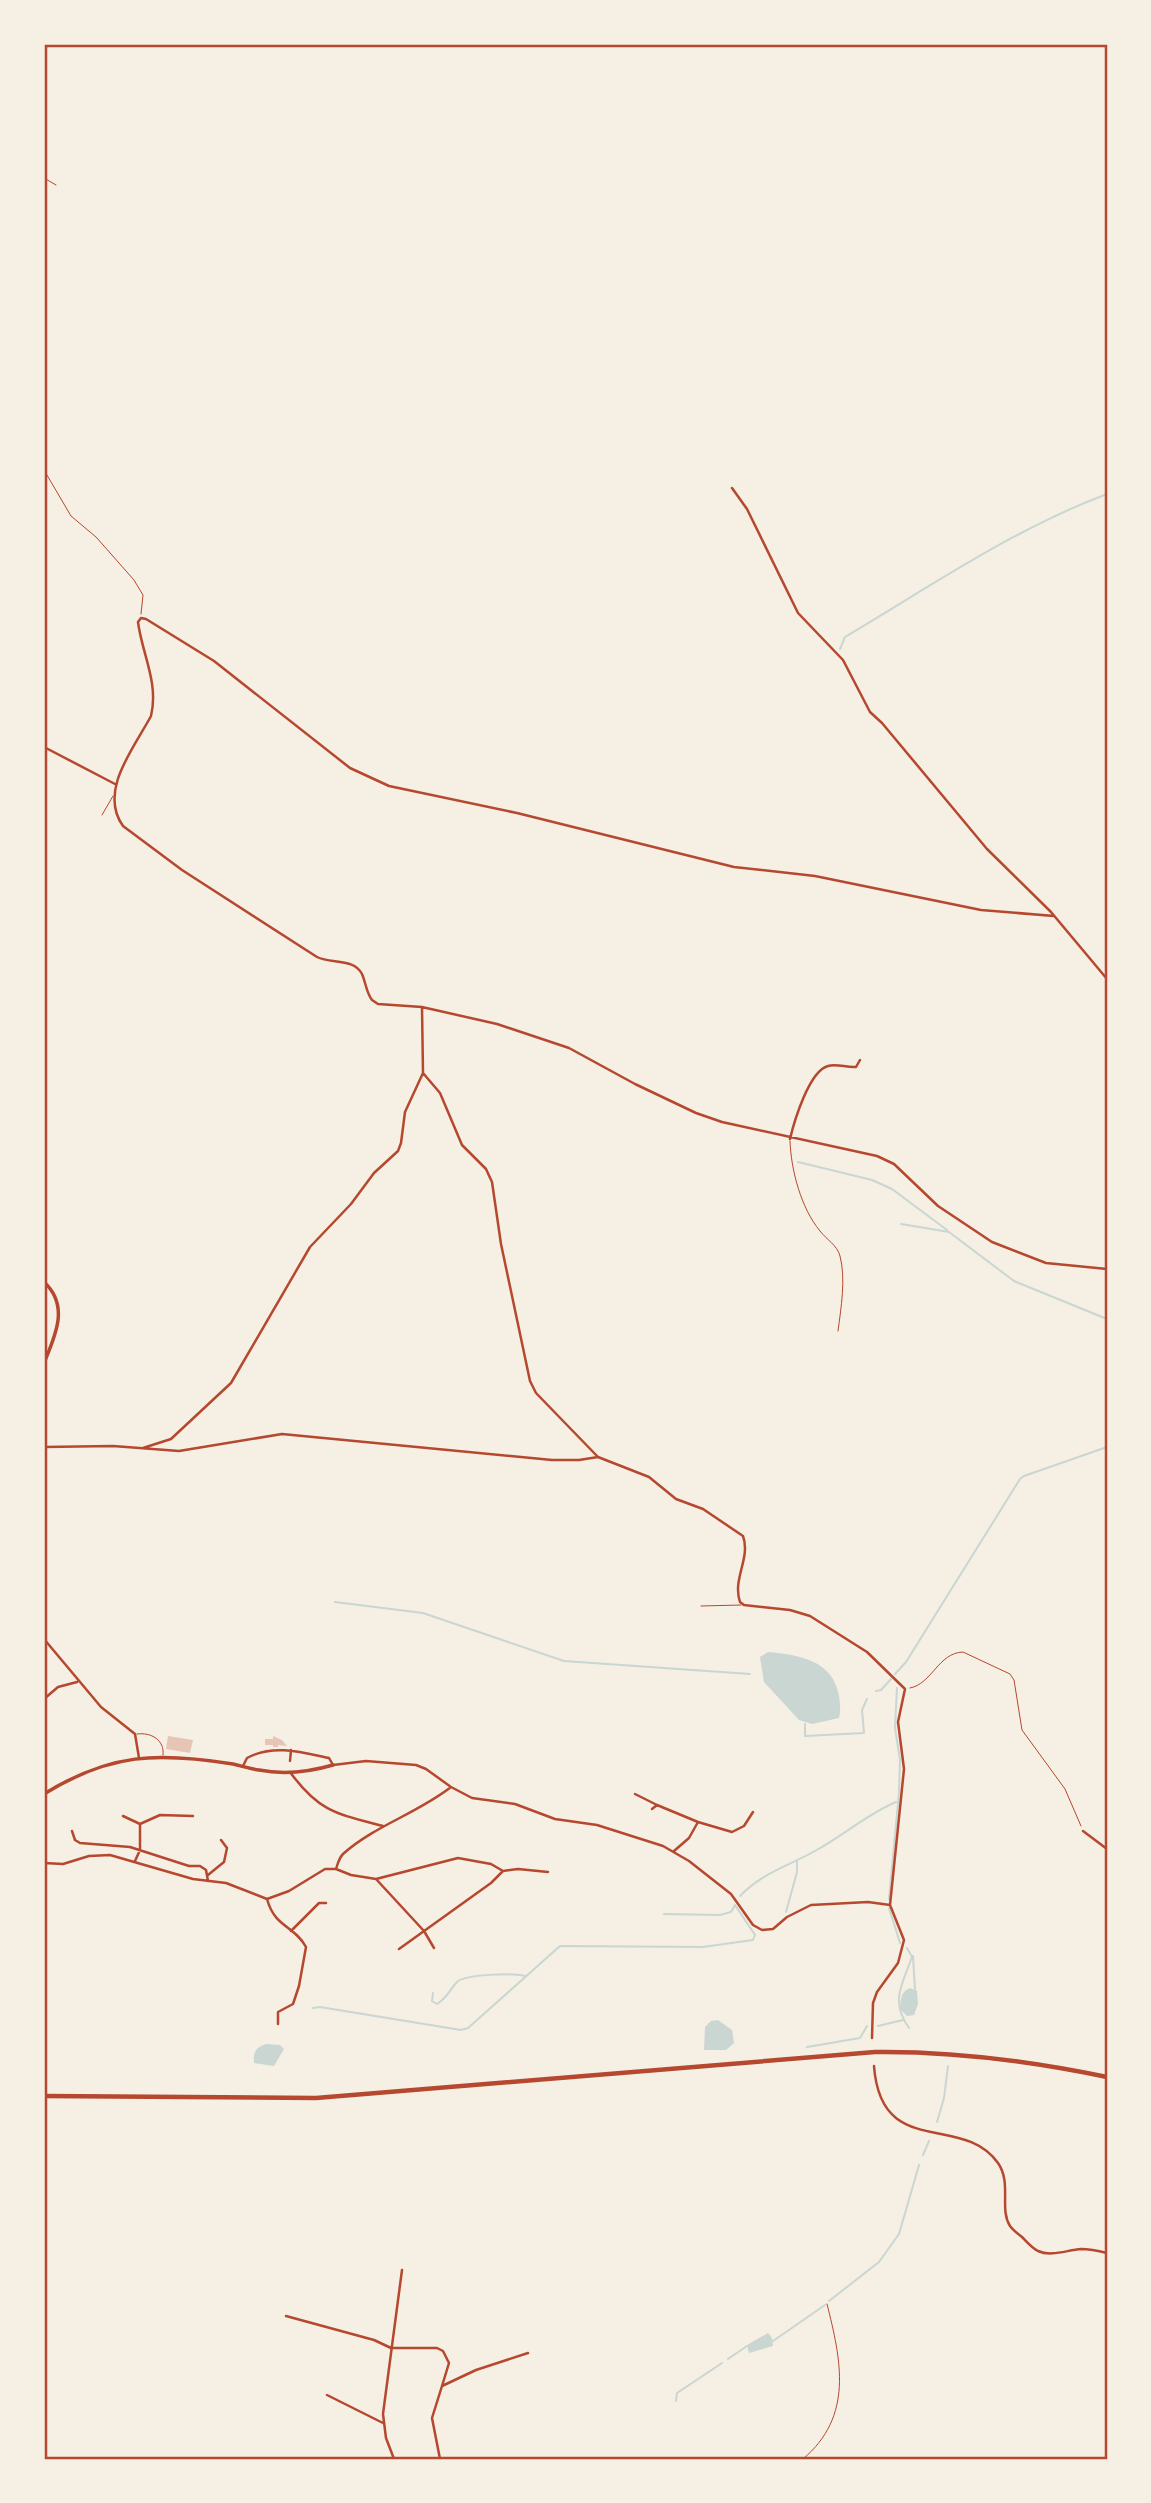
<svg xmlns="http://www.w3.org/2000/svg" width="1151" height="2503" font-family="'Golos Text',sans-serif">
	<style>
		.water { fill: #c9d6d2 }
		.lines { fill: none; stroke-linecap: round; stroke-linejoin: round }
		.stream { stroke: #c9d6d2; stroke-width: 2 }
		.building { fill: #e6c5b7 }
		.path { stroke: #b5482f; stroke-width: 1 }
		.service { stroke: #b5482f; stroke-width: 1 }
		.minor { stroke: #b5482f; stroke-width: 2.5 }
		.tertiary { stroke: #b5482f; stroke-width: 3.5 }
		.trunk { stroke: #b5482f; stroke-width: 4.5 }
		.neatline { fill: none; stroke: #b5482f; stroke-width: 2.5 }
	</style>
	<rect width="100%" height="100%" fill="#f6efe4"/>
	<path class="water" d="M768,1652C799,1655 833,1660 839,1696C840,1704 841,1711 839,1718L812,1724L799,1720L764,1682L760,1657Z
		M910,1988L917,1991L918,2004L914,2015L907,2016L900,2009C901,2000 900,1992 910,1988Z
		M718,2020L732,2030L734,2043L726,2050H704L705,2027L711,2021Z
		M266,2044L280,2045L284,2049L274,2066L254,2063C253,2052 256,2047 266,2044Z
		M768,2333L772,2338L773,2346L749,2353L747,2345Z"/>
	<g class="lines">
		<path class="stream" d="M840,649L845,637C931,586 1014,529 1107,494
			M798,1162L872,1180L892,1189L947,1230
			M901,1224L949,1232L1014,1281L1107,1319
			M335,1602L423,1613L564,1661L750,1674
			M895,1674L906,1662L1020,1479L1024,1476L1107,1447
			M876,1691L881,1690L891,1679
			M805,1724V1736L864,1733L862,1710L867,1699
			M740,1896C762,1873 788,1866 815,1851C843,1836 867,1814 896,1802
			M889,1899L899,1792L900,1760L895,1728L897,1688
			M889,1908L900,1943
			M786,1912L797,1872V1860
			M907,1948L912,1957C902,1985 890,2001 909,2028
			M913,1956L915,1990
			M433,1993L432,2001L437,2004C449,1996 449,1990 457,1982C465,1974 513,1973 525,1976
			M313,2008L320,2007L461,2030L468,2028L560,1946L703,1947L753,1940L755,1935L735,1905L731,1912L720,1915L664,1914
			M878,2026L903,2020
			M807,2047L860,2038L867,2026
			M937,2122L944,2098L948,2066
			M923,2155L929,2141
			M829,2301L879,2262L899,2234L919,2165
			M773,2341L825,2305
			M728,2359L747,2346
			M676,2401L677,2393L722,2363"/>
	</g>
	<path class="building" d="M168,1736L193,1740L190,1753L166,1749Z
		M273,1736L282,1740L287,1746L278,1745V1747H273V1745H265V1739H273Z"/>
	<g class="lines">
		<path class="path" d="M44,470L71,516L96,537L134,580L143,595L141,614
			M910,1688C932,1684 938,1653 963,1652L1010,1674L1014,1680L1022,1730L1065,1789L1081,1826
			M803,2459C854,2416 841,2360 827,2304"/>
		<path class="service" d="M44,178L56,185
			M102,815L113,796
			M790,1141C791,1170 801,1208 820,1231C827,1240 837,1245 840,1256C846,1279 841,1308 838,1331
			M701,1606L741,1605
			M137,1734C151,1732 165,1740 163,1755"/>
		<path class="minor" d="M732,488L747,509L798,613L843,660L870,712L882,723L987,849L1051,912L1107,979
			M44,747L115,784
			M1054,916L981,910L815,876L734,867L517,813L389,786L350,768L214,661L146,619L141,618L138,622C142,654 159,683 151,716C134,748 98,791 123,826L182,870L317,957C331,964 354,958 362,974C366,983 366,992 372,1000L378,1004L422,1007L497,1024L569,1048L635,1084L696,1113L722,1122L877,1156L894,1164L938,1206L992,1242L1046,1263L1107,1269
			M422,1007L423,1073L440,1093L462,1145L486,1169L492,1182L501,1244L530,1381L536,1393L598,1457L649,1477L676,1499L703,1509L743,1536C751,1558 732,1579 740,1602L744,1605L790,1610L810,1616L867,1652L905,1689L898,1722L904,1769L890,1905L904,1940L898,1963L877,1992L873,2003L872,2038
			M790,1139C794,1122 809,1071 828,1066C836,1063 847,1068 856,1067L860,1060
			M44,1447L113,1446L179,1451L282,1434L552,1460H579L598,1457
			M143,1448L171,1439L231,1383L310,1247L351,1204L374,1173L398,1151L401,1143L405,1112L423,1073
			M44,1639L101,1707L135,1734L139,1758
			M44,1699L58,1687L77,1682
			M290,1761L291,1750
			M243,1766L247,1758C273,1744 301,1752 329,1758L333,1765L366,1761L416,1765L426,1769L451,1787L472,1798L515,1804L555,1819L597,1825L663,1846L689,1861L731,1894L753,1925L762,1930L773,1929L787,1917L811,1905L868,1902L890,1905
			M290,1772C319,1812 337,1814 383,1826
			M635,1794L657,1805
			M652,1809L657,1805L698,1822
			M123,1816L140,1824
			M140,1824L160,1815L193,1816
			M72,1831L75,1840L80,1843L130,1847L189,1866H200L206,1870L208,1881
			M1083,1831L1107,1849
			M674,1851L689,1838L698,1822L732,1832L744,1826L753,1812
			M135,1861L140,1850V1824
			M44,1863L63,1864L89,1856L110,1855L193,1879L226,1883L267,1899L289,1891L325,1869H336L351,1875L376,1879L424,1931L434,1948
			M336,1869C338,1863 339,1858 343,1854C374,1826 418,1813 451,1787
			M208,1875L224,1862L227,1848L221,1840
			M376,1879L458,1858L491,1864L503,1871L518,1869L548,1872
			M267,1899C275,1928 294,1925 306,1947L299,1986L293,2004L278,2012V2024
			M291,1931L319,1903H326
			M399,1949L491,1883L503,1871
			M874,2066C881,2160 962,2112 998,2163C1012,2183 999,2209 1010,2226C1013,2230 1018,2234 1022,2237C1027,2242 1032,2248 1038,2251C1051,2257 1067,2250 1081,2249C1089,2249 1099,2251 1107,2253
			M286,2316L374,2340L391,2348H437L443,2351L449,2363L442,2386
			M327,2395L383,2423
			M394,2459L386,2438L383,2414L402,2270
			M440,2459L432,2418L442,2386L476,2370L528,2353"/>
		<path class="tertiary" d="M44,1282C70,1306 55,1336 44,1363
			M44,1794C110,1753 158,1752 233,1764C242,1766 250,1769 259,1770C284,1775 309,1772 333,1765"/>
		<path class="trunk" d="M44,2096L316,2098L875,2052C954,2051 1030,2061 1107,2077"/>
	</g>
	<rect width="1151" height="2503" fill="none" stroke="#f6efe4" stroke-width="91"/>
	<rect x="46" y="46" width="1060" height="2412" class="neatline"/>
</svg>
